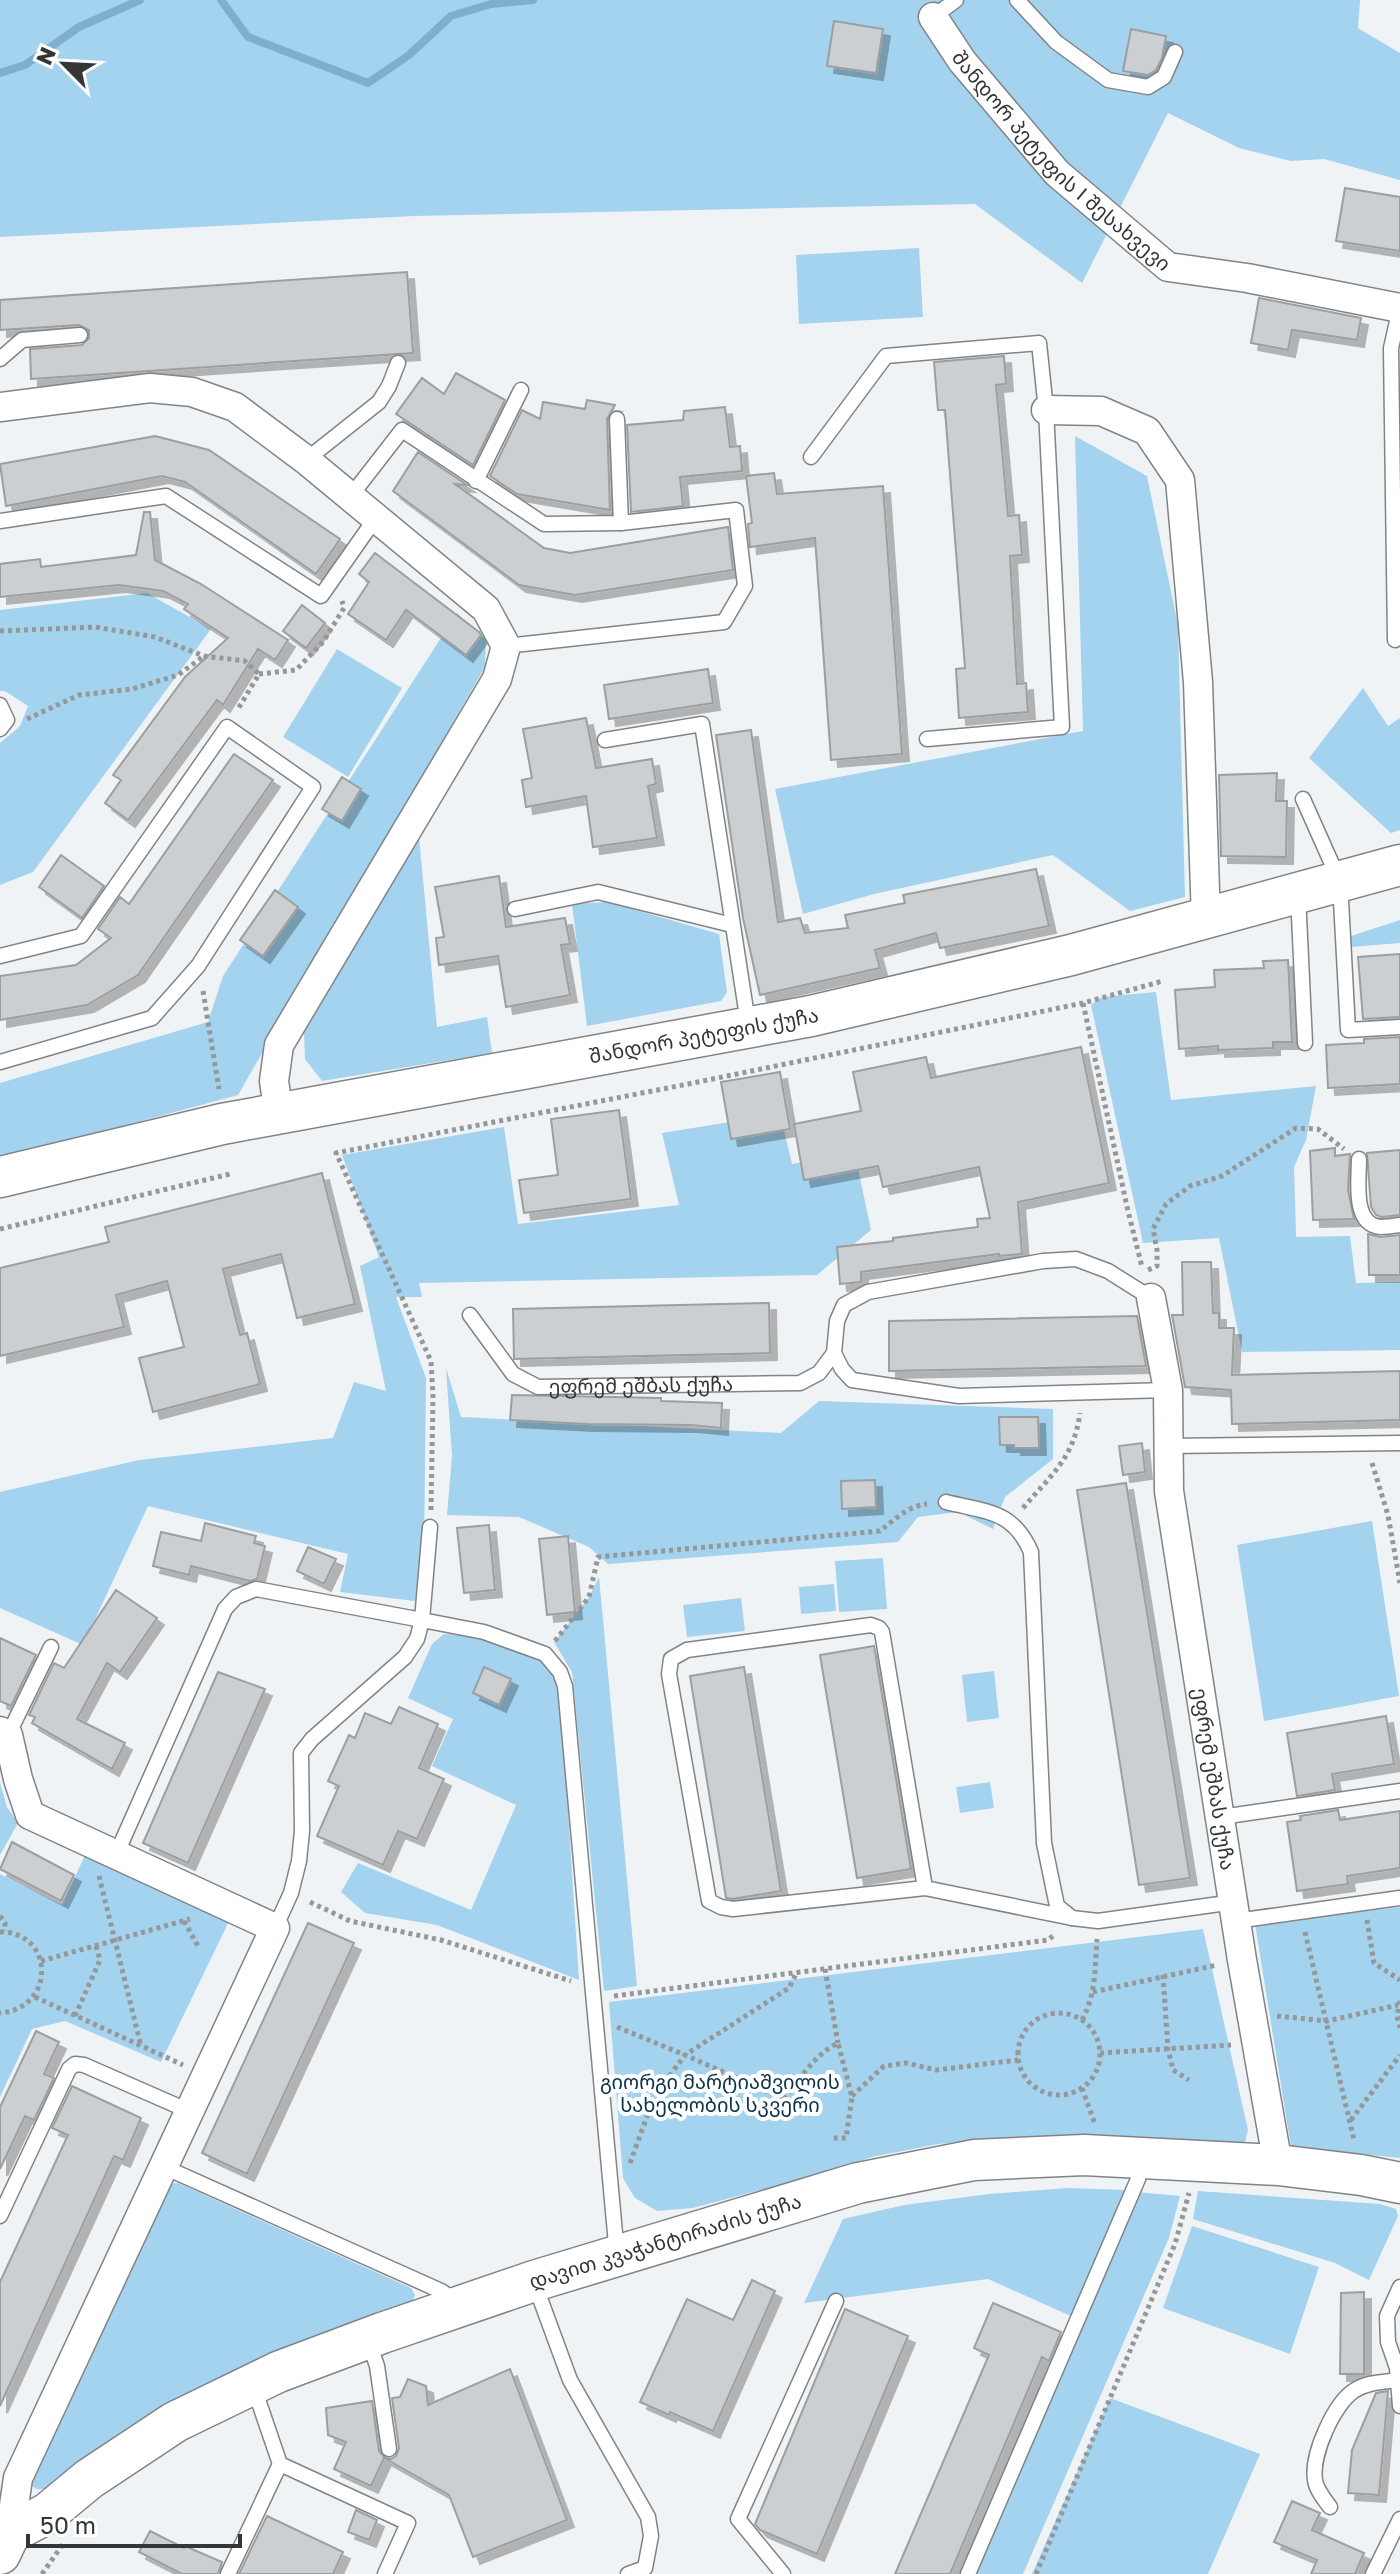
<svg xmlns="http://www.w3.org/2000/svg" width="1400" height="2574" font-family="'Golos Text','Noto Sans Georgian',sans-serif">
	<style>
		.green { fill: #a3d3ef }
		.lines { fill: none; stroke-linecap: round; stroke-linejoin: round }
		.stream { stroke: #7fafcb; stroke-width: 8 }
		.building { fill: #cccfd1; stroke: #9c9fa1; stroke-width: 2; filter: url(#shadow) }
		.lane-casing { stroke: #818385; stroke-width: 17 }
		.street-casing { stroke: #818385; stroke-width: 31 }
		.secondary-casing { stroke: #818385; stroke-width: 43 }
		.path { stroke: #959798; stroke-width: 5; stroke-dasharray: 4 4; stroke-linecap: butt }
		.lane { stroke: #fff; stroke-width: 14 }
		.street { stroke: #fff; stroke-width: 28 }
		.secondary { stroke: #fff; stroke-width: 40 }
		.labels { text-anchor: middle; stroke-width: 8; stroke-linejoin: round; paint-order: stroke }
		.street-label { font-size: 20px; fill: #343636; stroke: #fff }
		.park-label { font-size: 20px; fill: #0b3448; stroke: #fff }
	</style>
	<defs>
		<filter id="shadow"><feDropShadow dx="7" dy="7" stdDeviation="0" flood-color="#0004"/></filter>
	</defs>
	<rect width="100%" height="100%" fill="#f0f3f5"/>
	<path class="green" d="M0,0H1360L1358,28L1400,53V180L1324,159L1291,161L1239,148L1168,113L1082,283L975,204L414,216L0,237Z
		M919,248L923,317L799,324L796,255Z
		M1075,436L1147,476L1178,625L1185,897L1130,911L1053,855L874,894L803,914L775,789L1083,731Z
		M147,593L211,629L33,872L0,885V743L20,726L28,706L5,691H0V610Z
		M457,613L486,640L485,667L238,1095L0,1159V1083L208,1022L223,976Z
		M337,649L402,688L348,777L283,737Z
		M1363,688L1388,726L1400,718V830L1391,833L1309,758Z
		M419,837L437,1027L487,1017L492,1053L322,1081L305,1059L304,1031Z
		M608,902L719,934L727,992L721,1001L587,1026L572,904Z
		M1400,920V943L1351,947V936Z
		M1156,992L1171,1100L1316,1086L1306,1140L1294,1167L1296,1237L1350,1236L1356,1283L1400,1282V1350L1242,1352L1219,1238L1143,1243L1091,1005L1102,997Z
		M780,1114L792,1164L855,1154L871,1230L817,1275L419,1283L422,1297H396L426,1378L424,1549L415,1601L340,1592L348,1554L148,1506L83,1645L0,1608V1492L139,1460L333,1438L354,1382L386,1391L360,1266L379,1257L342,1155L504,1127L518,1224L679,1205L662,1133Z
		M446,1368L461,1417L781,1433L819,1401L1053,1409V1459L1005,1497L993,1529L958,1512L918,1517L898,1542L608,1564L589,1547L519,1517L447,1515L452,1456Z
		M1372,1521L1399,1696L1264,1721L1237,1545Z
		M883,1558L887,1609L839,1612L835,1561Z
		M599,1577L637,1986L604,1991L572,1672L554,1642L589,1597Z
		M834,1584L836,1611L801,1614L799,1587Z
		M741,1598L745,1631L687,1637L683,1605Z
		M444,1634L471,1635L525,1654L545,1663L555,1675L560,1687L579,1980L437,1925L365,1913L341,1892L358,1863L471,1910L516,1805L432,1766L453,1719L408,1698L432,1644Z
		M994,1671L999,1718L967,1722L962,1675Z
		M990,1782L994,1808L960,1813L956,1787Z
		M0,1783L7,1807L18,1823L0,1855Z
		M86,1853L232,1915L161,2062L65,2021L32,2029L0,2097V1874L62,1905Z
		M1400,1907V2158L1291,2147L1255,1924Z
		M1203,1929L1248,2130L1243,2149L1099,2137H1016L938,2144L872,2157L817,2175L693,2208L657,2211L635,2198L623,2178L609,2002Z
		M178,2183L411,2288L415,2295L412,2303L47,2489H37L29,2484L165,2184Z
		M1067,2188L1128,2190L1073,2317L988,2279L804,2303L843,2219L904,2205L989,2194Z
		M1198,2191L1380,2204L1396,2209L1398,2216L1369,2280L1335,2263L1193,2219Z
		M1136,2192L1180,2196L1169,2238L1023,2574H973Z
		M1192,2226L1319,2267L1290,2354L1163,2308Z
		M1110,2398L1260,2454L1208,2574H1032Z"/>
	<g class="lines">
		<path class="stream" d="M221,0L248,37L368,83L409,55L451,16L491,4L533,0
			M0,73L25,65L79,27L140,0"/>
	</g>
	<path class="building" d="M834,21L883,29L876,73L827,66Z
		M1131,29L1166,36L1162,58L1156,70L1148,75L1123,71Z
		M1345,188L1400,197V251L1336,241Z
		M407,272L413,353L31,379L30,349L82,345L89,338V330L79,325L0,330V300Z
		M1259,298L1361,318L1357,340L1292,330L1288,350L1251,343Z
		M1004,356L1006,384L996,385L1008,516L1019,515L1022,555L1010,556L1017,684L1026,683L1028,712L959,718L956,669L965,668L945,410H938L934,362Z
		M456,373L505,400L473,465L396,414L422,378L444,394Z
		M587,400L615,405L607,419L610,510L517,494L490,476L522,410L540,419L543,402L585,409Z
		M725,407L730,447L740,446L742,471L680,477L683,506L631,512L627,425L683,420L684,411Z
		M155,436L209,450L340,539L316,574L185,482L162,476L6,506L0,464Z
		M418,452L467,485L455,484L544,548L570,553L728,527L733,570L575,595L519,585L393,491Z
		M774,473L777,494L883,486L902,754L831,760L815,538L750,547L748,524L752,523L746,476Z
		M144,512H150L155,560L201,584L288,640L275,660L258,649L223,705L217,700L128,820L105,803L121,780L113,775L185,677L228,638L184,609L188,604L163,591L119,585L0,597V564L40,559L41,567L136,555Z
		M375,553L479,632L481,635L466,655L406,610L386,640L348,614L369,582L359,574Z
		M302,605L325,623L306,648L283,631Z
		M708,669L713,703L609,719L604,685Z
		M586,718L596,768L652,759L656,784L648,786L657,838L593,847L586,796L526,807L522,780L532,778L523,729Z
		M751,730L778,922L800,918L805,933L848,928L845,915L905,903L903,895L1036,869L1049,926L940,948L936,933L875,950L880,968L760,995L743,918L716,735Z
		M234,754L273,780L138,975L87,1005L0,1020V976L76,965L111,938L98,929L120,897L129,904Z
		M1277,773L1276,801H1287L1286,857L1221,856L1219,775Z
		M342,777L361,789L342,821L322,809Z
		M61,855L104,886L82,918L39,887Z
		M499,876L506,927L565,918L570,944L561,945L570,995L506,1007L498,956L439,965L436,938L444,937L435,887Z
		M275,890L298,907L263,956L240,940Z
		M1400,954V1017L1363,1019L1358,957Z
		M1288,960L1292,1042H1273V1048L1218,1050V1046L1179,1049L1175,990L1215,987L1214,970L1264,968L1263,961Z
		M1400,1037V1084L1328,1088L1326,1045L1364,1043V1039Z
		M1081,1047L1109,1183L1018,1202L1022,1254L999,1256V1254L861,1272V1282L840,1284L837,1247L893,1241V1238L978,1227L977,1219L990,1218L979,1167L883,1187L878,1166L804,1180L794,1124L861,1111L853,1072L926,1057L931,1078Z
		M780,1072L790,1129L731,1139L721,1082Z
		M619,1110L631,1199L524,1213L519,1180L558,1175L551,1119Z
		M1335,1148V1156L1350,1154L1348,1190L1354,1219L1313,1220L1310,1151Z
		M1400,1150V1215L1382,1217L1376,1215L1371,1207L1367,1153Z
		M322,1173L355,1304L297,1318L281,1254L223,1269L240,1335L247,1333L260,1384L153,1412L139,1358L184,1347L167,1281L116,1295L124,1327L0,1356V1268L109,1242L105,1227Z
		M1368,1234L1380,1237L1400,1235V1275H1369Z
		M1182,1262H1211L1213,1313H1219V1328H1234L1232,1375L1400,1371V1420L1232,1424L1231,1390L1185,1387L1172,1315H1183Z
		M769,1303L770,1353L514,1359L513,1309Z
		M1137,1316L1146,1366L889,1371V1321Z
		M512,1395L661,1398V1401L722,1403L721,1428L691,1425L587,1424L510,1420Z
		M999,1417H1038L1039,1448H1014V1445H1000Z
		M1142,1443L1145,1472L1123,1475L1119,1446Z
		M875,1480L876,1507L842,1509L841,1481Z
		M1126,1483L1190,1878L1139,1885L1077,1490Z
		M205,1523L256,1536L254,1543L265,1546L257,1579L250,1581L191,1566L189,1575L153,1566L161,1532L201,1541Z
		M489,1525L495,1590L464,1593L457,1528Z
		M568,1536L575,1612L547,1615L539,1539Z
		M308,1547L336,1559L324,1584L297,1571Z
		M116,1590L157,1618L120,1672L107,1663L77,1719L125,1743L112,1769L32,1723L35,1717L29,1715L54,1663L64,1668Z
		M0,1638L36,1655L11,1706L0,1701Z
		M874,1646L911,1869L857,1878L820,1655Z
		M484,1667L511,1679L499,1705L473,1693Z
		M744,1667L781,1891L732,1899L726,1898L690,1676Z
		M218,1672L265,1689L188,1863L143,1843Z
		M399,1707L438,1724L419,1768L444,1779L417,1839L398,1831L383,1865L317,1836L339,1786L328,1781L349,1735L355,1738L365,1713L391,1724Z
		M1386,1716L1394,1764L1332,1774L1335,1790L1297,1796L1287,1733Z
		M1338,1810L1340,1820L1400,1811V1868L1347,1876L1348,1884L1297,1891L1287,1822L1301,1820L1300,1816Z
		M12,1842L74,1875L61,1901L0,1869Z
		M308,1923L354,1943L247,2174L202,2153Z
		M36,2031L59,2042L44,2074L54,2078L34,2120L25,2116L0,2169V2107Z
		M72,2086L141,2118L123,2160L114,2156L0,2406V2282L68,2135L52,2128Z
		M752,2280L775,2291L713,2431L670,2412L669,2415L640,2402L687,2299L733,2320Z
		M1364,2292V2374H1340L1341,2293Z
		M993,2303L1061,2332L1049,2361L1042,2357L950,2574H895L989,2355L974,2348Z
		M845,2309L908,2336L817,2554L760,2530L755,2524Z
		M510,2369L567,2520L473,2557L449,2495L384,2458L371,2486L334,2469L346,2442L328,2435L326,2408L372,2401L379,2451L385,2458L391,2459L396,2456L399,2448L392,2398L400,2397L408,2379L426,2386L428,2405Z
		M1388,2391L1379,2495L1348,2493L1352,2450L1376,2393Z
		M1292,2501L1320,2513L1312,2530L1364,2553L1355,2574H1311L1317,2560L1274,2542Z
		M356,2510L377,2520L369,2540L348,2532Z
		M267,2516L343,2552L333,2574H239Z
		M150,2531L184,2548L185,2546L222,2562L218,2574H182L139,2552Z"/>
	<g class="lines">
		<g class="lane-casing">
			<g id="lane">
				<path d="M1017,0L1056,42L1108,80L1148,87L1164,77L1175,52"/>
				<path d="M933,17L956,0"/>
				<path d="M0,359L22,340L80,335"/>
				<path d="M617,419L621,523"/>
				<path d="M811,457L886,356L1039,343L1046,410L1062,727L927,739"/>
				<path d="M306,460L379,402L389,386L398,363"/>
				<path d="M476,481L521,390"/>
				<path d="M350,497L402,430L544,524L621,523L736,510L745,586L724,622L506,646"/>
				<path d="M0,521L166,496L321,596L375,519"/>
				<path d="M1395,640L1391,348L1400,308"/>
				<path d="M0,705L7,720L0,729"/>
				<path d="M605,740L702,724L748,1023"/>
				<path d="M1303,799L1340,882L1348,1030L1400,1027"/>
				<path d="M1298,895L1305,1043"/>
				<path d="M515,909L598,892L732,925"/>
				<path d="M0,956L81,936L227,727L313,787L198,966L152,1018L0,1062"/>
				<path d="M1359,1159C1359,1180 1352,1224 1380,1227C1387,1227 1394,1226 1400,1225"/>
				<path d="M1151,1298L1108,1271L1076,1259L1043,1261L868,1292L844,1305L837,1321L834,1353L842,1369L852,1380L959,1396L1168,1390"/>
				<path id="s1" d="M470,1315L513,1374L538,1387L800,1383L819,1373L834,1353"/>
				<path d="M1168,1446L1400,1443"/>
				<path d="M946,1502C986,1512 1013,1510 1031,1552L1044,1843L1057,1906L1072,1918L1098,1921L1234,1902"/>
				<path d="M8,1735L51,1647"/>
				<path d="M1221,1817L1400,1791"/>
				<path d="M116,1855L225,1609L236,1597L256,1589L422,1620L430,1527"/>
				<path d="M925,1888L882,1632L879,1628L871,1625L687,1650L671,1659L669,1674L709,1901L721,1907L733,1909L925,1888L1072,1918"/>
				<path d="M1236,1921L1400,1898"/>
				<path d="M275,1928L291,1893L299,1861L302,1831L301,1753L312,1739L405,1657L417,1639L422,1620L484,1632L545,1654L560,1672L565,1686L617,2255"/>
				<path d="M164,2167L441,2291L452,2298L454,2304"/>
				<path d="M0,2216L69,2069L75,2064L84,2065L189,2111"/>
				<path d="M534,2282L570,2380L648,2517L651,2536L645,2568L628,2574"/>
				<path d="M1400,2287L1387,2316L1388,2342L1397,2368L1400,2406"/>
				<path d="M368,2340L377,2366L389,2449"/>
				<path d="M254,2388L280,2464L408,2523L385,2574"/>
				<path d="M1330,2507C1324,2499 1316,2489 1315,2480C1311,2455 1334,2403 1355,2390C1368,2382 1384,2382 1398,2380"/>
				<path d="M228,2574L280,2464"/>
				<path d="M783,2574L738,2519L836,2301"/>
				<path d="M968,2574L1138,2179L1142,2162"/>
				<path d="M1373,2574L1400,2519"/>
			</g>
		</g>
		<g class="street-casing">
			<g id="street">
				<path id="s2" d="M933,17L962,61L1057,173L1168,267L1247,278L1400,308"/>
				<path d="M0,407L150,388L192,392L235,407L306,460L486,609L506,646L497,679L279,1045L274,1081L279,1115"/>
				<path d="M1046,410L1101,411L1147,431L1180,480L1198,682L1206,920"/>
				<path id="s3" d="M1151,1298L1168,1390L1169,1491L1242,1960L1278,2165"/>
				<path d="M0,1731L8,1735L18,1779L30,1815L275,1928L18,2478L10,2533"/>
			</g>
		</g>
		<g class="secondary-casing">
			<g id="secondary">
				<path id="s4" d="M0,1177L222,1124L811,1016L1071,955L1400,865"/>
				<path id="s5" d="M0,2554L10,2533L48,2513L89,2479L175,2422L278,2372L382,2333L534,2281L858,2183L974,2160L1084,2155L1278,2165L1361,2175L1400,2183"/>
			</g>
		</g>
		<path class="path" d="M0,631L95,627L155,637L204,656L245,661L259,674L238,709
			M259,674L296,670L323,642L344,608L342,601
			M27,719L79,695L132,689L178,675L204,656
			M203,991L219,1089
			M1083,1003L1128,1211L1142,1267
			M0,1229L230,1174
			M1148,1270L1157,1266V1250L1153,1229L1166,1204L1190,1186L1222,1176L1296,1128L1318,1129L1344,1149
			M1372,1463L1388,1515L1400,1583
			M1023,1508C1051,1475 1074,1458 1080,1413
			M431,1510L433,1396L431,1361L336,1153L688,1084L1083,1003L1163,981
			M555,1641L589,1597L598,1557L880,1531C894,1520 908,1506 927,1504
			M99,1876L141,2046
			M310,1902L350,1921L441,1940L571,1981
			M0,1916L5,1923V1931
			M1367,1920L1374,1963L1400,1980
			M184,1921L198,1946
			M0,1932C54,1931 57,2008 0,2013
			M1305,1932L1354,2140
			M41,1961L190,1919
			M825,1969L838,2043
			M1163,1975L1168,2049L1173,2070L1189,2080
			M1093,1992L1217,1965
			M614,1996L1048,1940L1054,1935
			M35,1997L183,2065
			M1400,2001L1397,2016L1400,2028
			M1018 2054a41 41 0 1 1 82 0a41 41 0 1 1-82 0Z
			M75,2016L100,1960L96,1946
			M1277,2016L1327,2021L1398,2005
			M1082,2020C1096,1995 1095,1967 1097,1939
			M617,2027L685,2055L784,2099L791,2115
			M1100,2053L1231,2045
			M1082,2088L1095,2124
			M852,2096L884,2066L906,2063L936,2070L1018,2060
			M784,2099C800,2079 814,2055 838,2043L852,2097L846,2138H832
			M1351,2120L1400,2055
			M630,2163L651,2106L665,2082L685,2055L789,1988L796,1974
			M42,2574L63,2544
			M1036,2574L1175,2244L1189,2193"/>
		<use href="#lane" class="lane"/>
		<use href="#street" class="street"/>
		<use href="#secondary" class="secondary"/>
	</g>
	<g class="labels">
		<g class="street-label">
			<text dy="7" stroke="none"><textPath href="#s2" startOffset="194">შანდორ პეტეფის I შესახვევი</textPath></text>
			<text dy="7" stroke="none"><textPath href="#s4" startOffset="718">შანდორ პეტეფის ქუჩა</textPath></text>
			<text dy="7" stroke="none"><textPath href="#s1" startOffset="204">ეფრემ ეშბას ქუჩა</textPath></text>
			<text dy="7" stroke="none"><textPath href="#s3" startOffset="486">ეფრემ ეშბას ქუჩა</textPath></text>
			<text dy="7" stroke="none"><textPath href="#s5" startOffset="746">დავით კვაჭანტირაძის ქუჩა</textPath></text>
		</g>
		<g class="park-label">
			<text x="720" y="2089">გიორგი მარტიაშვილის<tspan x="720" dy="23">სახელობის სკვერი</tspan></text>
		</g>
	</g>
	<g transform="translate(64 64) rotate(294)" stroke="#ffffff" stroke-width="6" paint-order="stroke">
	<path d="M0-6L14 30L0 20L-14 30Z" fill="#343636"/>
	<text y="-12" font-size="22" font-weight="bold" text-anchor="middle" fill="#343636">N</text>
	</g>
	<path d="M28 2534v12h212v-12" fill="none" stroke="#343636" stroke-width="4"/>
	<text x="40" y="2534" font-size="24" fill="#343636" stroke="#ffffff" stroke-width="6" paint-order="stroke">50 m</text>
</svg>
